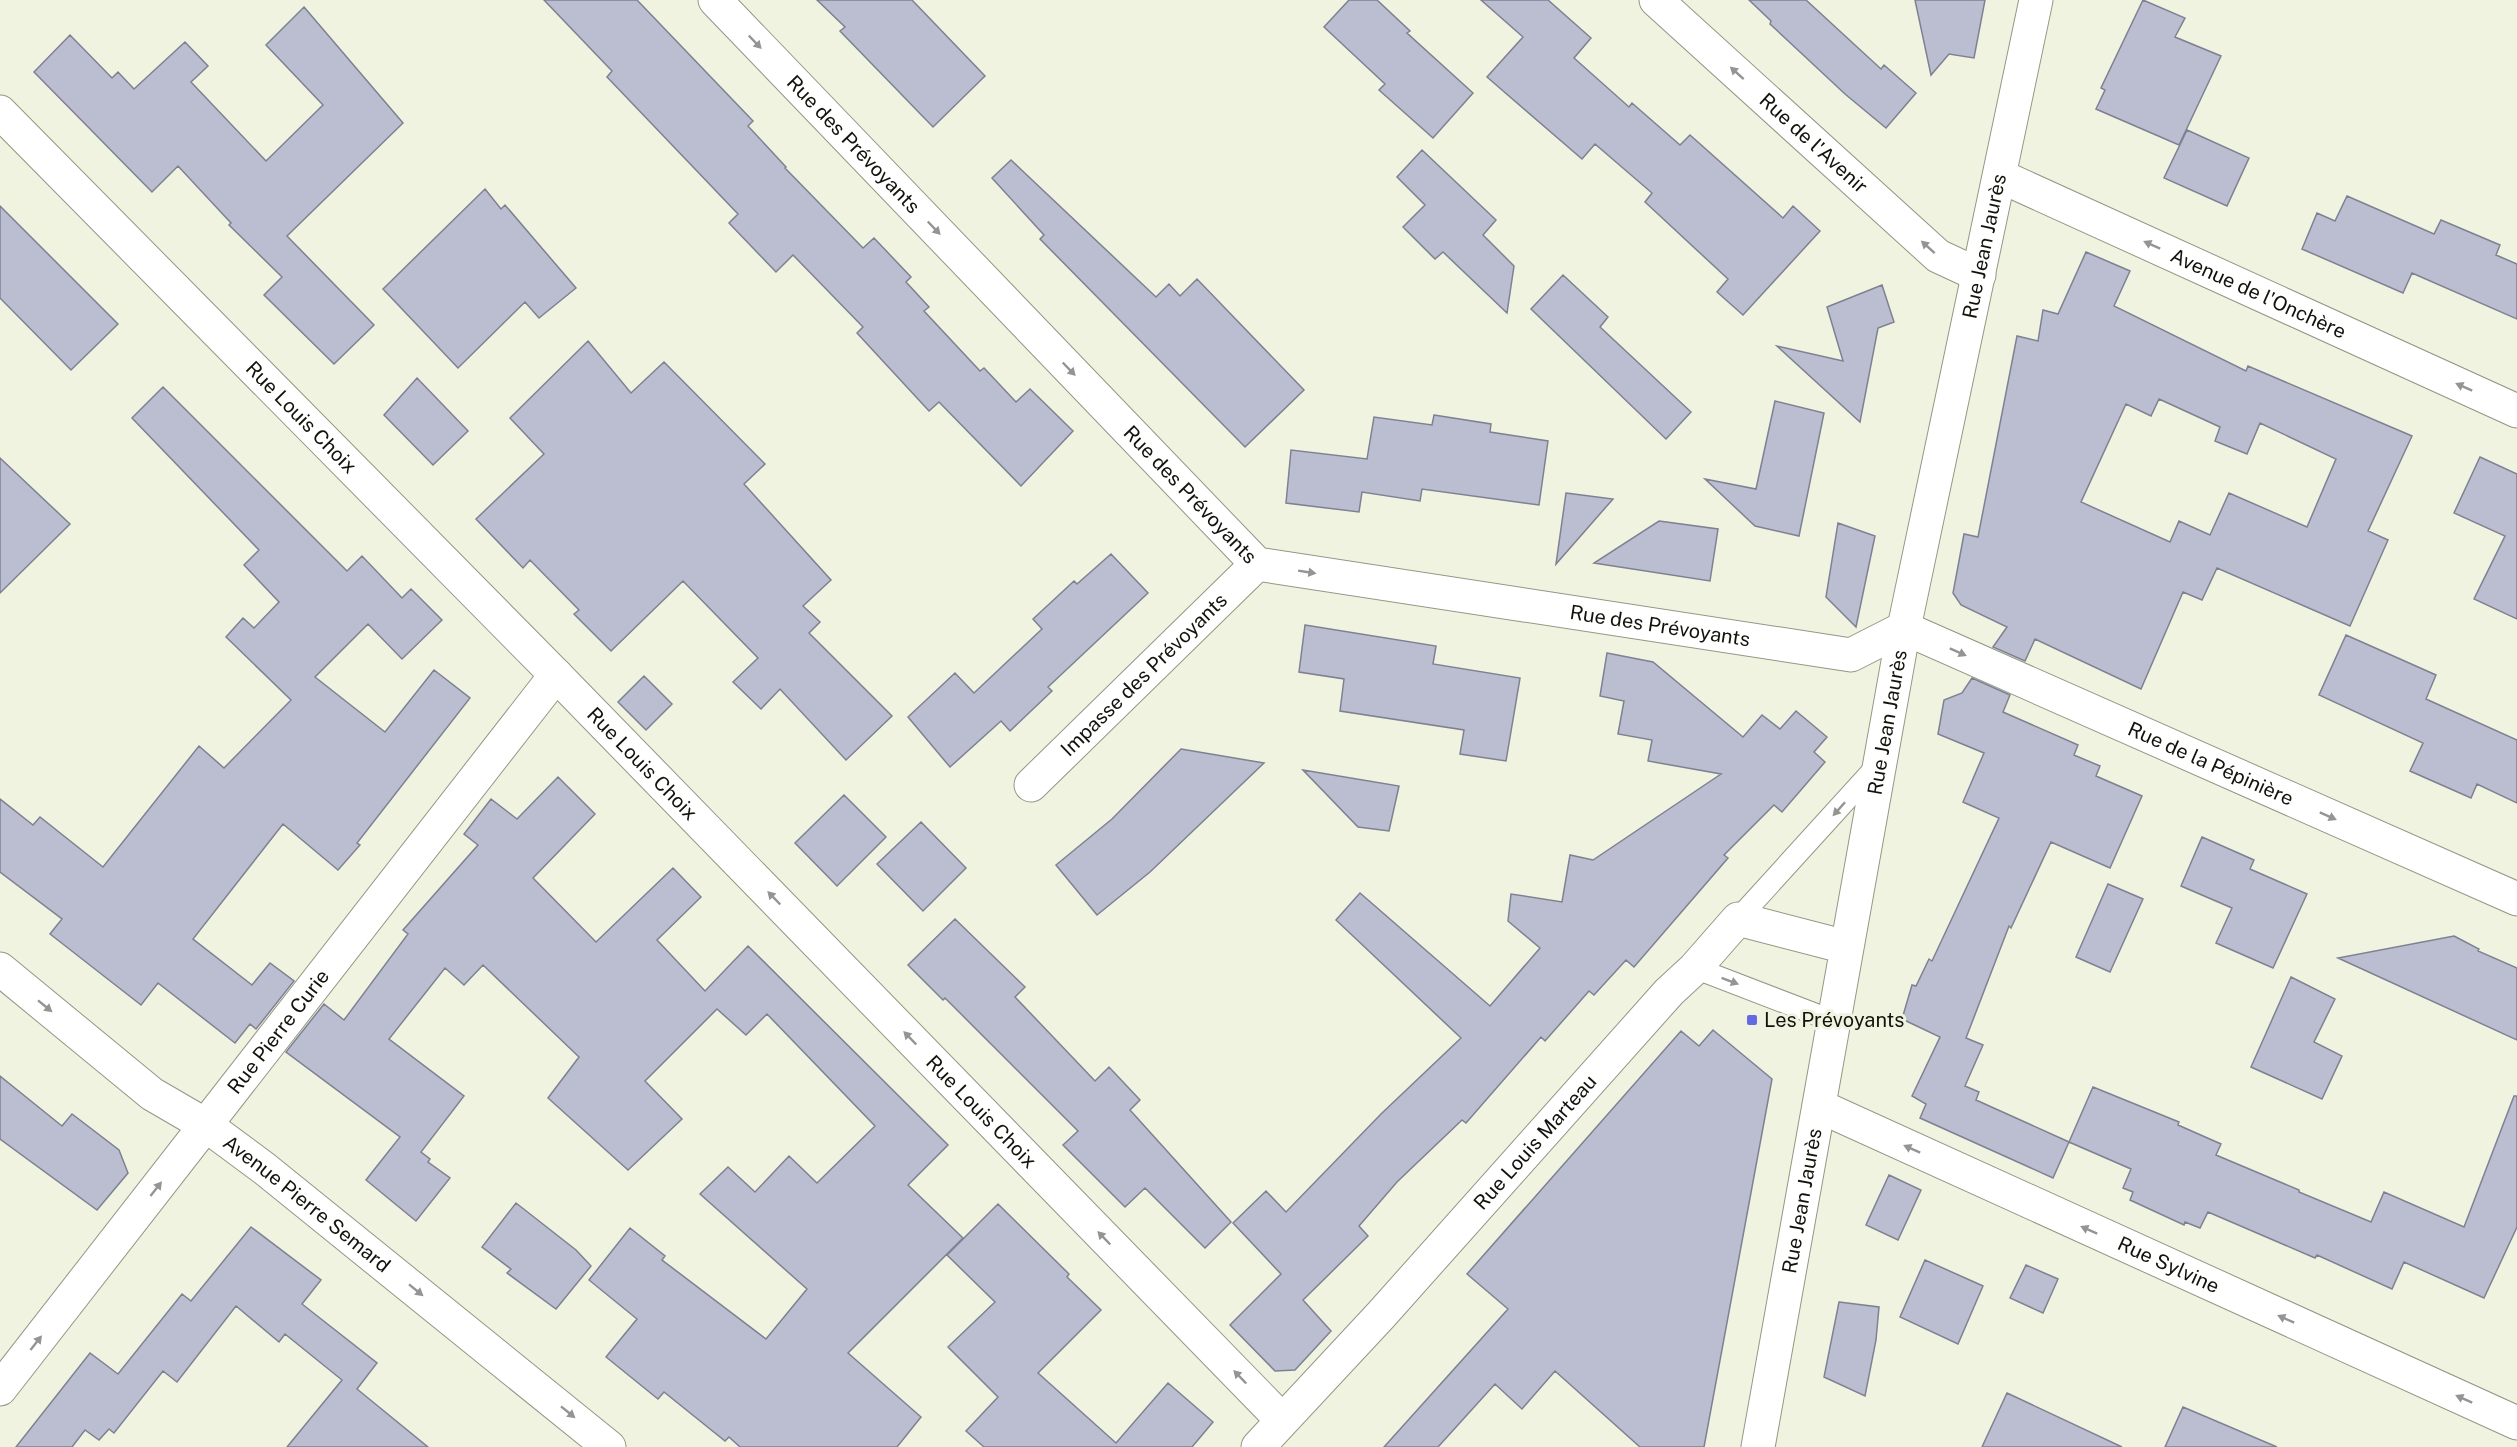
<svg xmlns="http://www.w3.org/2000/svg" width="2517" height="1447" font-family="'Public Sans',sans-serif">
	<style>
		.building { fill: #babed0; stroke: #7e8192; stroke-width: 1.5; fill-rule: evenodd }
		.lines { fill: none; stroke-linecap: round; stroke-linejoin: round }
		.lane-casing { stroke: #949785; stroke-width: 23 }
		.street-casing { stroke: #949785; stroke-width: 35 }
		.lane { stroke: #fff; stroke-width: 21 }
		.street { stroke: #fff; stroke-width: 33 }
		.oneway { fill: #949592 }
		.poi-dot { fill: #636ae3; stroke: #f0f3e0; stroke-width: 2 }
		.labels { text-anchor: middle; stroke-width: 6; stroke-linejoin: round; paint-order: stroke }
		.street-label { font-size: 20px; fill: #12130c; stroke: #f0f3e0 }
		.poi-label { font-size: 20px; fill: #12130c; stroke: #f0f3e0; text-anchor: start }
	</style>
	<rect width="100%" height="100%" fill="#f0f3e0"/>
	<path class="building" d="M544,0H637L753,121L748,126L786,167L785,168L863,248L874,238L911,277L906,282L929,307L924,311L980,371L984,368L1016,402L1030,389L1073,431L1021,486L939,402L929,411L857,333L863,327L793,255L776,272L729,223L738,214L607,77L612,71Z
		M817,0H912L985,76L933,127L840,31L845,27Z
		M1349,0H1377L1410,31L1407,33L1473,93L1433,138L1379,90L1385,84L1324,27Z
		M1481,0H1548L1591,38L1574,58L1629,107L1632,103L1680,145L1690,135L1783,218L1793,206L1820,231L1743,315L1717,292L1728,279L1645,202L1652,193L1595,144L1582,159L1487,77L1523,37Z
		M1749,0H1806L1881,69L1884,65L1916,93L1886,128L1845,94L1770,24L1771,21Z
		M1915,0H1985L1974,58L1949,54L1931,75Z
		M2143,0L2185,18L2175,37L2221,56L2179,145L2096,109L2105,90L2101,88Z
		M304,7L403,123L287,236L374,325L334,364L264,295L282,277L229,225L231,223L178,166L152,192L34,72L70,35L112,78L118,72L134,89L185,42L208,66L191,82L266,161L323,105L266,45Z
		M2187,130L2249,158L2227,206L2164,178Z
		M1422,150L1496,220L1483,235L1514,266L1507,313L1443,252L1435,259L1403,227L1425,205L1397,177Z
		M1011,160L1156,297L1169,284L1180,296L1197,279L1304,390L1245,447L1040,239L1044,235L992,178Z
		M485,189L501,209L505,205L576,288L539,318L525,302L458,368L383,289Z
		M2347,196L2434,234L2441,220L2500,245L2496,255L2517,264V319L2412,273L2403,293L2302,249L2317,213L2335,221Z
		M0,206L118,324L71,370L0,298Z
		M2086,252L2130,271L2114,306L2246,371L2248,366L2412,436L2368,531L2388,540L2350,626L2217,568L2202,600L2183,592L2141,689L2035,639L2025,661L1993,647L2007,627L1961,605L1953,593L1964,534L1978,537L2017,336L2038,341L2043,310L2058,314ZM2159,399L2220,427L2215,441L2247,454L2260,423L2336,459L2307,527L2229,493L2210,535L2179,521L2170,542L2081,502L2126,404L2151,416Z
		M1563,275L1608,317L1600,327L1691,412L1666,439L1531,309Z
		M1882,285L1894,322L1878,328L1860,422L1777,346L1843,361L1827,307Z
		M588,341L631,393L664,362L765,464L744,484L831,580L803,606L820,622L809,633L892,716L846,760L780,689L761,709L733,682L758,658L683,581L611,651L574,614L579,610L530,560L523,568L476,519L544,454L510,418Z
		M417,378L468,431L433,465L384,415Z
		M163,387L347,571L362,556L402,598L411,589L442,620L402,659L368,624L315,677L385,732L434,670L470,698L357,843L360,845L338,870L283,824L193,939L252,985L270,963L294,981L256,1029L250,1024L235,1043L158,983L141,1005L50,934L62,919L0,872V799L33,825L40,817L103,867L199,746L224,768L291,700L226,637L243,618L254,628L279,602L244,565L259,550L132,418Z
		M1775,401L1824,413L1799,536L1755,526L1705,479L1756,489Z
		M1434,415L1491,424L1490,432L1548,441L1539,505L1422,489L1420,501L1362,492L1359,512L1286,503L1291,450L1367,459L1374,417L1432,425Z
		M2480,457L2517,474V619L2474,599L2505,536L2454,513Z
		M0,458L70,524L0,593Z
		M1566,493L1613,499L1556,564Z
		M1659,521L1718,529L1710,581L1594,563Z
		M1838,523L1875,536L1856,627L1826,597Z
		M1111,554L1148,593L1048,687L1052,691L1010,731L1001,721L950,767L908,717L955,673L974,693L1042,629L1033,619L1074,581L1077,584Z
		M1305,625L1436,646L1433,664L1520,678L1506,761L1460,754L1464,730L1340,711L1344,679L1299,672Z
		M2346,635L2436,675L2426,699L2517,740V803L2477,784L2471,798L2410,771L2423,743L2319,695Z
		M1607,653L1653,662L1743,737L1762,715L1780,729L1796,711L1827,737L1814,752L1825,762L1782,812L1774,805L1724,855L1728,858L1634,967L1626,960L1594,995L1589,991L1545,1041L1541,1037L1466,1123L1462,1120L1397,1182L1359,1226L1368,1236L1303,1300L1331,1331L1295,1370L1275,1371L1230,1325L1281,1274L1233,1223L1266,1191L1286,1212L1381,1114L1461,1038L1336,920L1360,893L1490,1006L1540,948L1508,921L1511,894L1562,902L1570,855L1593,860L1721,774L1648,761L1652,740L1618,734L1624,701L1600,696Z
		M644,676L672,704L646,730L618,702Z
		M1972,678L2010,695L2003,712L2078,745L2074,755L2100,766L2096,776L2142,796L2110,868L2051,842L2011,928L2009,926L1966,1038L1983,1045L1965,1086L1979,1092L1976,1100L2069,1142L2053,1178L1920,1118L1926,1104L1912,1096L1940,1037L1902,1019L1912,985L1916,986L1929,959L1932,961L1999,818L1963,802L1984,753L1938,734L1944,700L1962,693Z
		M1181,749L1264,763L1150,872L1097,915L1056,865L1112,819Z
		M1303,770L1399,786L1389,831L1358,827Z
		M558,777L595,814L533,878L596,942L673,868L701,897L657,940L705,991L748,946L948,1145L908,1185L963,1238L848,1353L921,1417L897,1447H740L729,1437L725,1441L664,1392L658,1399L606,1357L637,1319L589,1280L630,1228L665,1256L662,1260L766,1339L807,1289L700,1194L728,1167L755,1192L789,1156L817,1183L875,1126L767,1014L746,1035L717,1009L645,1081L682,1119L628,1170L548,1098L579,1057L483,965L464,985L445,968L389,1039L464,1096L421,1152L430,1159L428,1162L450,1178L416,1221L366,1180L400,1137L286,1052L324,1004L344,1020L408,934L403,930L478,845L464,834L491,799L517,819Z
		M844,795L886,837L837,886L795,843Z
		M921,822L966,868L923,911L877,864Z
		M2202,837L2254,860L2250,869L2307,894L2273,968L2216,943L2232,908L2181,886Z
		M2108,884L2143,899L2110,972L2076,957Z
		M955,919L1025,987L1015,997L1095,1081L1109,1067L1140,1100L1130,1110L1231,1222L1205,1248L1145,1188L1125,1207L1063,1145L1078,1131L945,998L943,1000L908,965Z
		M2454,936L2479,949L2478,951L2517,968V1040L2338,958Z
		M2291,977L2335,999L2314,1042L2342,1056L2322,1099L2251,1067Z
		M1713,1030L1772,1079L1704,1447H1640L1555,1371L1522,1409L1495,1384L1438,1447H1384L1508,1309L1467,1274L1681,1031L1699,1046Z
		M0,1076L62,1126L72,1114L119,1150L128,1173L97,1210L0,1139Z
		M2093,1087L2179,1122L2178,1125L2221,1144L2216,1155L2299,1190V1192L2371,1222L2384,1192L2464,1227L2514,1096H2517V1227L2484,1298L2404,1262L2392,1289L2317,1255L2315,1258L2208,1212L2200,1228L2185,1222L2184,1225L2130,1200L2133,1192L2123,1188L2131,1169L2069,1142Z
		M1889,1175L1921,1190L1898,1240L1866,1225Z
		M516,1203L576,1250L591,1266L556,1309L507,1273L511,1269L482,1247Z
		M998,1204L1069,1274L1067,1277L1101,1310L1038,1373L1116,1443L1168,1383L1213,1422L1192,1447H984L966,1431L998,1397L948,1347L995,1302L947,1255Z
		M251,1227L321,1280L302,1304L377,1363L357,1389L428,1447H287L342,1380L285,1334L279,1342L236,1306L177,1382L163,1371L114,1433L109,1429L99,1440L85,1430L72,1447H16L90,1353L118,1374L182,1294L191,1301Z
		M1925,1260L1983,1286L1958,1344L1900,1317Z
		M2026,1265L2058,1279L2043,1313L2010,1298Z
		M1839,1302L1879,1307L1876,1340L1865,1396L1824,1377Z
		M2007,1393L2122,1447H1982Z
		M2183,1407L2277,1447H2165Z"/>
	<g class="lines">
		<g class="lane-casing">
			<path id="lane" d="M1738,919L1877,766
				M1695,968L1833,1021"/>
		</g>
		<g class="street-casing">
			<g id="street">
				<path id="s1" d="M715,0L1257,564L1851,655L1904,628L2517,899"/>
				<path id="s2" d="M1656,0L1938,256L1979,275"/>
				<path id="s3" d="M0,112L556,675L1281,1419"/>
				<path id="s4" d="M2000,176L2517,411"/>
				<path id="s5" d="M1031,785L1257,564"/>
				<path id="s6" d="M0,969L152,1094L207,1126L265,1169L609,1447"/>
				<path id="s7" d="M1819,1106L2517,1423"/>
				<path id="s8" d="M0,1389L556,675"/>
				<path id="s9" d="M1258,1447L1381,1315L1669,992L1695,968L1738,919L1846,947"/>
				<path id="s10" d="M1758,1447L1904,628L2036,0"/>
			</g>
		</g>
		<use href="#lane" class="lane"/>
		<use href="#street" class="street"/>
	</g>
	<defs><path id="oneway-solid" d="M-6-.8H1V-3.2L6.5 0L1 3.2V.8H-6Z" transform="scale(1.5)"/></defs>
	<g class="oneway">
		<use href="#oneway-solid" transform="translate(755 42) rotate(46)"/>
		<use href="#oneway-solid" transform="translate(1737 73) rotate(-138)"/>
		<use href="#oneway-solid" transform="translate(934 228) rotate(46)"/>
		<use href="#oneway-solid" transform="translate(2152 245) rotate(-156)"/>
		<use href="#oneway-solid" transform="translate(1928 247) rotate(-138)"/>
		<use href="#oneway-solid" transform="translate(1069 369) rotate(46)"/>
		<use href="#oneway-solid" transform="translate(2464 387) rotate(-156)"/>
		<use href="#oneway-solid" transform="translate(1307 572) rotate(9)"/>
		<use href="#oneway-solid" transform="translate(1958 652) rotate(24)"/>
		<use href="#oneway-solid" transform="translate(1839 809) rotate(132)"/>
		<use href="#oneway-solid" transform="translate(2328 816) rotate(24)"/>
		<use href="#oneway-solid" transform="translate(774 898) rotate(-134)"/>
		<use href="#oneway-solid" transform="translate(1730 981) rotate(21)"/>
		<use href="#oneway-solid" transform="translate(45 1006) rotate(39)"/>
		<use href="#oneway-solid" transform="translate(910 1038) rotate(-134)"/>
		<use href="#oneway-solid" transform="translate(1912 1149) rotate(-156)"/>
		<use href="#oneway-solid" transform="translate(156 1189) rotate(-52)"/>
		<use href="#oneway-solid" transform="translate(2089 1230) rotate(-156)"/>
		<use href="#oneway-solid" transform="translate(1104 1238) rotate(-134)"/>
		<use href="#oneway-solid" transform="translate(416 1290) rotate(39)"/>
		<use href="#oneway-solid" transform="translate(2286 1319) rotate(-156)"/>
		<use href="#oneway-solid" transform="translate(36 1343) rotate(-52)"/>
		<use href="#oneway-solid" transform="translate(1240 1377) rotate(-134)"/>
		<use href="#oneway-solid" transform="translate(2464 1399) rotate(-156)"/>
		<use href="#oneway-solid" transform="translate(568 1412) rotate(39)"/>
	</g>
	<rect class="poi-dot" x="1746" y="1014" width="12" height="12" rx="3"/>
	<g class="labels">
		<g class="street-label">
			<text dy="7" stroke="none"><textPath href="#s2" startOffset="213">Rue de l'Avenir</textPath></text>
			<text dy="7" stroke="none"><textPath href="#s1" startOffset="200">Rue des Prévoyants</textPath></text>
			<text dy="7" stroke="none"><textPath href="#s10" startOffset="1222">Rue Jean Jaurès</textPath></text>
			<text dy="7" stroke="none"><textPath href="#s4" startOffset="284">Avenue de l'Onchère</textPath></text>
			<text dy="7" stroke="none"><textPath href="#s3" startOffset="429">Rue Louis Choix</textPath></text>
			<text dy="7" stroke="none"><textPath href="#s1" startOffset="686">Rue des Prévoyants</textPath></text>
			<text dy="7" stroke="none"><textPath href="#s1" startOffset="1190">Rue des Prévoyants</textPath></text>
			<text dy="7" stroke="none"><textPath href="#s5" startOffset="158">Impasse des Prévoyants</textPath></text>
			<text dy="7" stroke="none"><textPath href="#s10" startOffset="736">Rue Jean Jaurès</textPath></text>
			<text dy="7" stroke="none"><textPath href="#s3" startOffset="915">Rue Louis Choix</textPath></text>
			<text dy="7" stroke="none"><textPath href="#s1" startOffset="1778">Rue de la Pépinière</textPath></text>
			<text dy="7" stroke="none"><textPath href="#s8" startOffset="453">Rue Pierre Curie</textPath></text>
			<text dy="7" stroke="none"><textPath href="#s3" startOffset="1401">Rue Louis Choix</textPath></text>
			<text dy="7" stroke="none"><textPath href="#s9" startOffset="412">Rue Louis Marteau</textPath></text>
			<text dy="7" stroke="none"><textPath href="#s10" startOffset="250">Rue Jean Jaurès</textPath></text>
			<text dy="7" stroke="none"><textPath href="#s6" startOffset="387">Avenue Pierre Semard</textPath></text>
			<text dy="7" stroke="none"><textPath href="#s7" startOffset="384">Rue Sylvine</textPath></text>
		</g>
		<g class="poi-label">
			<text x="1764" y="1027">Les Prévoyants</text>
		</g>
	</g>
</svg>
